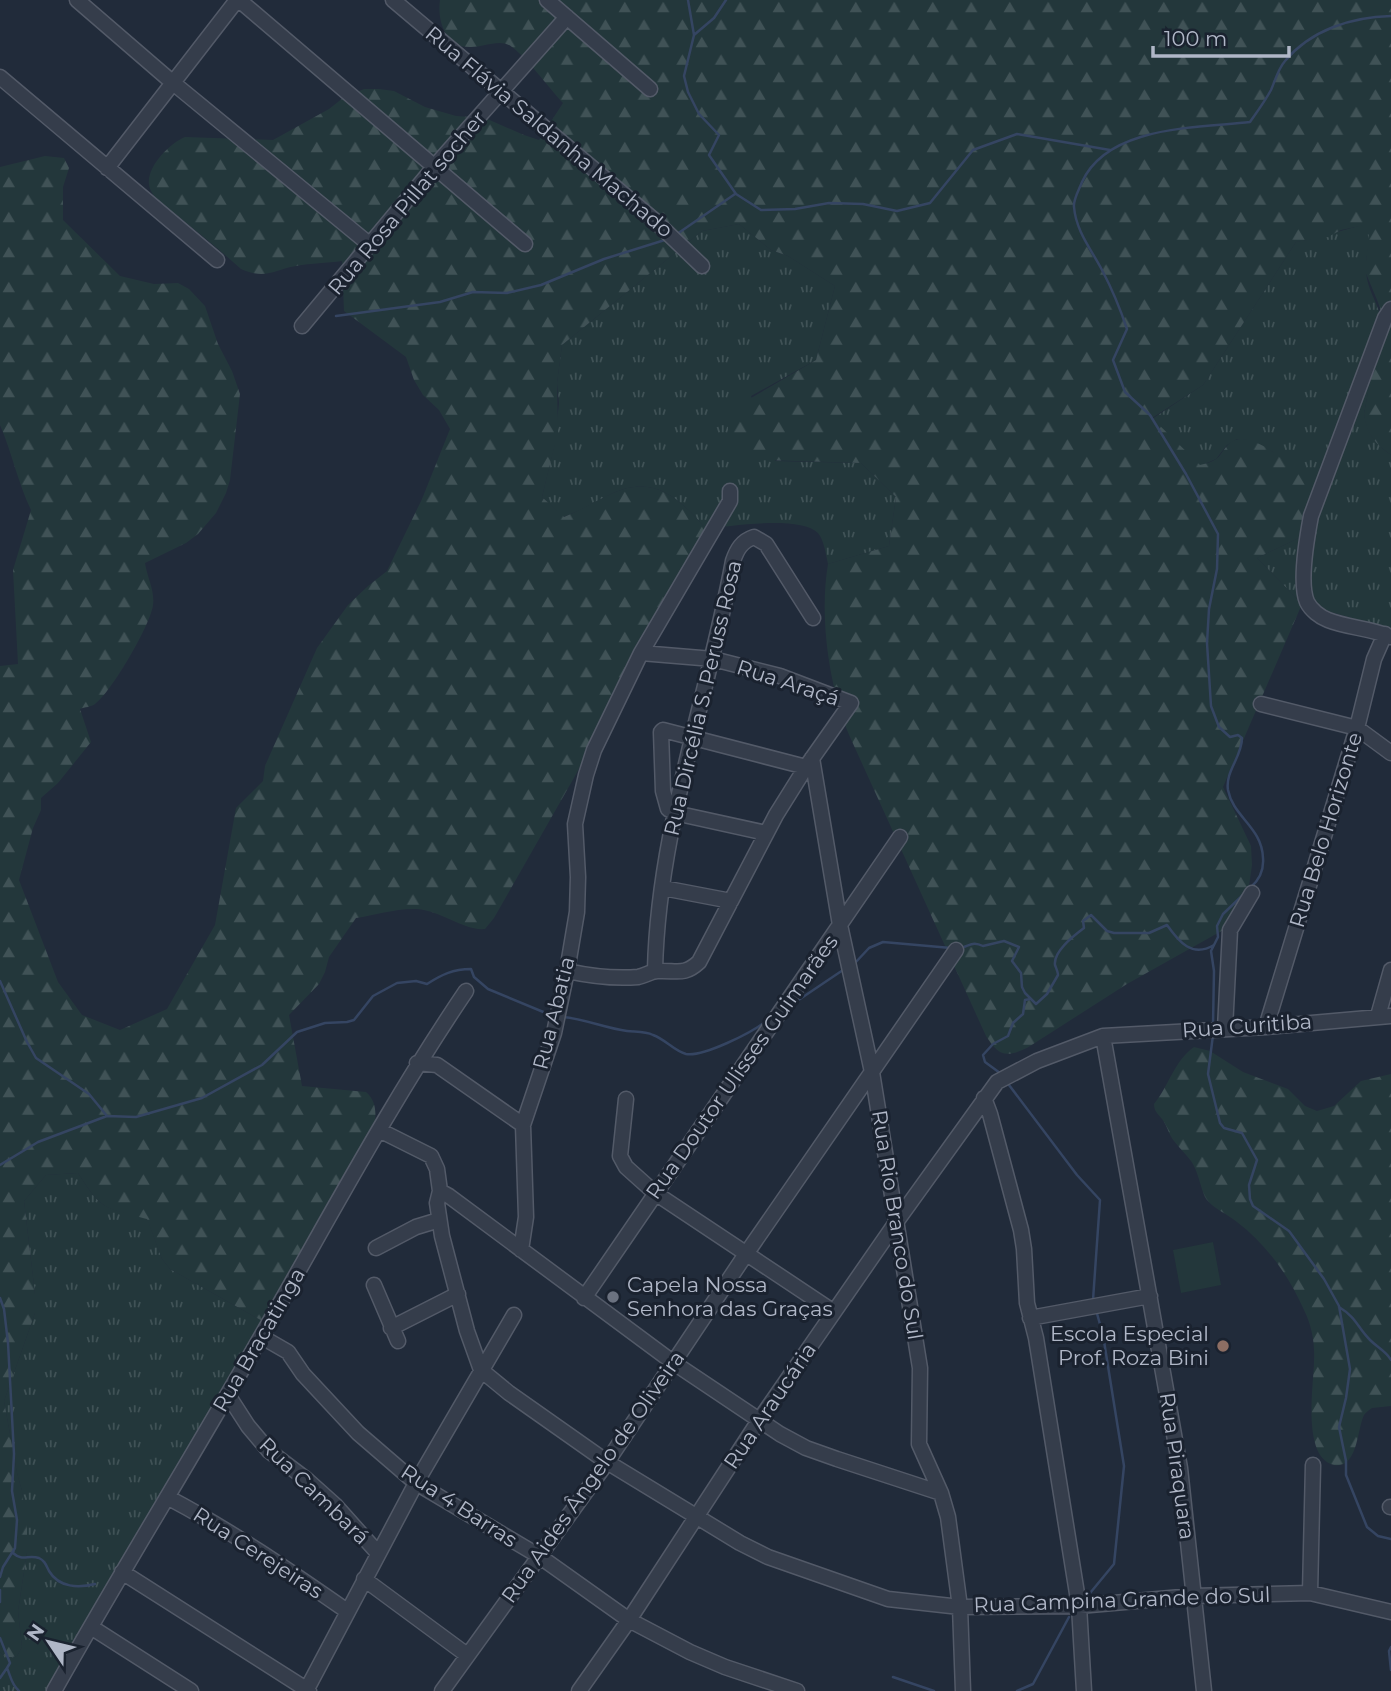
<svg xmlns="http://www.w3.org/2000/svg" width="1391" height="1691" font-family="Montserrat,sans-serif">
	<style>
		.grass { fill: url(#grass-tufts) }
		.forest { fill: url(#forest-firs) }
		.garden { fill: #23373b }
		.lines { fill: none; stroke-linecap: round; stroke-linejoin: round }
		.stream { stroke: #354562; stroke-width: 2.5 }
		.minor-casing { stroke: #535a68; stroke-width: 17 }
		.minor { stroke: #353d4b; stroke-width: 14 }
		.worship-dot { fill: #6b7280; stroke: #1a222f; stroke-width: 2.5 }
		.education-dot { fill: #8d6e63; stroke: #1a222f; stroke-width: 2.5 }
		.labels { text-anchor: middle; stroke-width: 6; stroke-linejoin: round; paint-order: stroke }
		.street-label { font-size: 21px; fill: #b0b7c7; stroke: #1a222f }
		.poi-label { font-size: 21px; fill: #b0b7c7; stroke: #1a222f; text-anchor: start }
	</style>
	<defs>
		<pattern id="grass-tufts" width="24" height="20" patternUnits="userSpaceOnUse" patternTransform="scale(1.75)"><rect width="24" height="20" fill="#23373b"/><path d="M3 7l-1-3M5 7V3M7 7l1-3M15 17l-1-3M17 17v-4M19 17l1-3" fill="none" stroke="#405256"/></pattern>
		<pattern id="forest-firs" width="22" height="20" patternUnits="userSpaceOnUse" patternTransform="scale(1.75)"><rect width="22" height="20" fill="#23373b"/><path d="M5 1l3.5 6h-7zM16 11l3.5 6h-7z" fill="#405256"/></pattern>
	</defs>
	<rect width="100%" height="100%" fill="#212b3a"/>
	<path class="grass" d="M1370,223C1372,242 1363,257 1367,279C1370,294 1379,305 1381,321L1364,414C1367,433 1375,444 1391,455V629L1302,604L1257,558L1303,536L1273,452L1247,440L1237,439L1227,445L1216,459L1200,466L1152,419L1203,385L1296,242C1322,238 1345,229 1370,223Z
		M739,224L771,250L788,256L835,286L816,360L751,396L775,461L861,463L896,497L889,546L828,564C826,555 824,540 818,533C801,515 729,526 706,529C680,499 655,474 613,493C596,501 581,511 563,517L542,497L554,447L559,403L557,383L562,345L702,231Z
		M78,1173C103,1212 104,1207 147,1218L162,1259L170,1269L264,1322L55,1691H0V1652L7,1658L17,1656L22,1647L18,1611L27,1552L22,1491L17,1473L4,1401L35,1313V1294L24,1201L46,1175Z"/>
	<path class="forest" d="M440,0H1391V455C1375,444 1366,433 1364,414L1381,321L1380,307L1365,271L1370,224L1341,230L1328,237L1296,242L1203,385L1152,418L1200,465C1205,464 1212,462 1216,459C1223,454 1225,444 1235,440C1258,432 1305,475 1315,493L1303,536L1257,558L1302,604L1223,787L1251,846L1252,865L1248,893L1225,929L1127,984L1027,1048C1005,1058 999,1056 986,1036L850,737C829,688 819,617 828,564L889,546L896,497L861,463L759,460L739,450L728,435V424L739,405L816,360L835,286L788,256L771,250L739,224L702,231L562,345L557,383L558,432L542,497L564,517C581,510 596,501 613,493C655,474 680,499 706,529L575,776L494,918L485,929C464,931 442,911 417,909C397,908 375,915 356,918L329,957L325,972L319,984L289,1015L302,1086L366,1092C376,1101 376,1111 375,1124L264,1322L170,1269L162,1259L147,1219C104,1207 103,1212 78,1173L46,1175L24,1201L35,1294V1313L4,1401L17,1473L22,1491L27,1529V1552L18,1611L22,1647L17,1656L7,1658L0,1652V666L18,664L13,570L31,510C18,483 12,453 0,425V167L45,156L64,158L69,168L63,187V220L120,276L154,284L178,283L189,289L205,306L218,344L232,371L240,394L230,480L226,493L216,513L198,534L186,543L145,563C147,577 155,591 153,605C151,624 111,693 95,704C91,707 85,707 80,709L91,742L58,783L41,798V810L33,828L19,880L58,982L82,1015L120,1030L167,1009L215,925L236,808L263,781L265,766L317,648L348,605L368,586L387,571L422,499L450,429L439,410L423,395L414,380L406,357L344,311L342,261C327,263 311,263 296,266C273,270 266,280 241,269C221,251 200,234 179,217C169,209 157,203 151,191C141,172 168,144 185,137L273,140L329,109L343,98L364,89H379L394,91L425,107L456,116L485,118L524,135L539,140L563,103C548,87 529,60 512,47C501,38 484,47 471,47C445,48 437,20 440,0Z
		M1194,1047L1210,1051L1243,1072L1288,1089L1305,1106L1317,1111L1334,1106L1361,1081L1391,1074V1406L1372,1408C1369,1410 1366,1412 1364,1415C1357,1429 1358,1469 1334,1465C1301,1458 1314,1383 1314,1361C1315,1344 1312,1326 1304,1310C1289,1276 1267,1245 1237,1222C1229,1215 1214,1209 1207,1200C1201,1192 1199,1172 1191,1161C1186,1154 1179,1148 1174,1141C1169,1135 1168,1128 1164,1122C1160,1115 1154,1113 1154,1104C1169,1086 1174,1061 1194,1047Z"/>
	<path class="garden" d="M1213,1242L1221,1285L1181,1293L1173,1250Z"/>
	<g class="lines">
		<path class="stream" d="M688,0L694,35L684,76L688,92L699,114L719,135L709,155L736,194L761,210L795,209L829,203L863,204L897,211L930,203L973,150L1017,134L1110,150
			M694,35L714,18L726,0
			M677,234L735,194
			M336,316L440,302L473,292L507,293L541,285L604,259L668,239
			M1251,887C1260,879 1264,870 1263,858C1262,827 1233,817 1228,790C1225,771 1242,757 1242,738L1238,735L1230,737L1219,727L1211,706L1207,643L1209,609L1217,569L1218,534L1186,474L1150,415L1125,392L1113,360L1127,329C1120,308 1112,289 1102,270C1091,249 1076,231 1074,207C1073,200 1079,190 1082,182C1108,125 1198,128 1250,122C1257,112 1265,101 1271,90C1275,81 1278,69 1285,61C1311,30 1351,17 1391,16
			M961,948C971,945 973,941 983,946L1004,941L1019,947L1012,961L1021,973L1022,987L1025,993L1036,1004L1047,994L1058,975C1058,972 1056,968 1055,965C1053,951 1075,935 1084,928L1083,921L1091,915L1107,931L1114,933H1149L1167,925C1179,942 1192,958 1214,945
			M855,963L869,948L883,942L951,948
			M0,981L27,1042L36,1058L89,1094L107,1116
			M794,1003L843,970
			M563,1017C585,1019 605,1028 627,1031C635,1032 645,1031 653,1035C665,1039 674,1051 686,1054C703,1057 751,1033 765,1022
			M1213,1025L1214,971L1211,951L1218,937L1217,926L1223,914L1244,894
			M1213,1035L1208,1074L1220,1123L1224,1128L1242,1133L1257,1160L1249,1185L1250,1199L1253,1206L1289,1231L1324,1279L1339,1306L1350,1369L1346,1398L1339,1427L1346,1461V1475L1367,1527L1378,1536L1391,1539
			M1000,1073L985,1062L983,1055L993,1044L1008,1036L1013,1023L1023,1014L1025,1000L1030,999
			M1009,1085L1077,1175L1100,1200L1093,1300
			M0,1165L38,1142L107,1116L136,1117L202,1098L262,1065L297,1032L325,1023L347,1022L354,1020L373,996L397,983L416,981L427,984C441,975 453,969 471,969L474,977L488,989L553,1016
			M0,1298L4,1309L8,1343L14,1454L12,1491L17,1520L15,1548L3,1567L0,1577
			M1339,1307C1357,1318 1357,1327 1370,1340C1378,1348 1386,1351 1391,1360
			M13,1553C23,1562 28,1554 39,1558C45,1561 46,1565 49,1571C59,1588 79,1588 95,1584
			M0,1590V1602
			M1086,1598L1114,1564L1124,1466L1103,1335L1096,1310
			M0,1638L10,1663L7,1668C11,1677 11,1684 19,1691
			M1391,1647L1389,1651L1391,1670
			M893,1677L934,1691
			M0,1678L7,1668
			M1017,1691L1033,1684L1069,1617"/>
		<g class="minor-casing">
			<path id="minor" d="M77,0L172,82L369,244
				M239,0L525,244
				M393,0L653,219L702,266
				M547,0L650,89
				M0,77L217,260
				M107,168L237,0
				M1391,309L1385,318L1311,516C1307,537 1299,583 1307,602C1311,610 1320,617 1328,620C1348,628 1371,628 1391,637
				M302,326L435,166L567,17
				M1261,704L1357,728L1391,753
				M812,758L840,925L872,1072L920,1368L919,1444L941,1493L948,1517L960,1607L963,1691
				M766,833L675,813L668,809L663,791L661,732L663,730L806,767
				M663,888L731,901
				M655,970C658,831 708,697 733,561C737,549 742,541 754,537L766,544L813,618
				M567,971C590,976 614,979 638,977C645,976 651,971 658,971C677,970 684,976 699,962L776,815L806,767L851,703L780,676L713,659L641,653
				M1378,1016L1391,970
				M1266,1027L1357,728L1374,659L1385,634
				M1225,1029L1230,930L1252,893
				M1103,1036L1180,1468L1204,1691
				M417,1063L437,1065L523,1125
				M984,1098L990,1114L1021,1230L1024,1249L1027,1303L1036,1338L1079,1606L1084,1691
				M626,1099L620,1156L626,1167L655,1193L834,1312
				M379,1130L431,1156L437,1169L440,1191L437,1203L442,1236L467,1331L481,1370L509,1393L607,1462L740,1543L768,1557L888,1599L960,1607L1079,1606L1193,1596L1310,1593L1391,1612
				M440,1191L449,1196L674,1363L780,1434L806,1448L837,1459L941,1493
				M376,1248L416,1227L439,1220
				M521,1250L526,1217L523,1125L554,1033L567,971L577,912L578,877L575,824L586,775L594,750L641,653L730,501V491
				M374,1285L398,1341
				M584,1298L900,837
				M1030,1318L1150,1296
				M391,1328L458,1294
				M262,1337L288,1352L303,1374L358,1433L416,1483L539,1556L629,1620L690,1652L725,1667L797,1691
				M228,1395L248,1426L269,1451L306,1479L335,1505L377,1552
				M167,1497C230,1530 288,1570 347,1611
				M1390,1507H1391
				M122,1572L309,1691
				M364,1579L467,1655
				M1310,1593L1313,1465
				M91,1627L191,1691
				M307,1689L416,1483L514,1315
				M54,1691C119,1575 189,1463 255,1347C324,1228 388,1106 466,991
				M442,1691L603,1468L746,1254L956,950
				M579,1691L629,1620L760,1419L897,1221L997,1082L1037,1061L1103,1036L1266,1027L1391,1016"/>
		</g>
		<use href="#minor" class="minor"/>
	</g>
	<circle class="worship-dot" cx="613" cy="1297" r="7"/>
	<circle class="education-dot" cx="1223" cy="1346" r="7"/>
	<g class="labels">
		<g class="street-label">
			<text transform="translate(549 132) rotate(40)" y="7">Rua Flávia Saldanha Machado</text>
			<text transform="translate(407 203) rotate(-50)" y="7">Rua Rosa Pillat socher</text>
			<text transform="translate(788 683) rotate(18)" y="7">Rua Araçá</text>
			<text transform="translate(703 698) rotate(-77)" y="7">Rua Dircélia S. Peruss Rosa</text>
			<text transform="translate(1326 830) rotate(-73)" y="7">Rua Belo Horizonte</text>
			<text transform="translate(554 1013) rotate(-76)" y="7">Rua Abatia</text>
			<text transform="translate(1247 1026) rotate(-4)" y="7">Rua Curitiba</text>
			<text transform="translate(742 1067) rotate(-55)" y="7">Rua Doutor Ulisses Guimarães</text>
			<text transform="translate(897 1225) rotate(81)" y="7">Rua Rio Branco do Sul</text>
			<text transform="translate(259 1340) rotate(-60)" y="7">Rua Bracatinga</text>
			<text transform="translate(770 1406) rotate(-56)" y="7">Rua Araucária</text>
			<text transform="translate(1177 1466) rotate(82)" y="7">Rua Piraquara</text>
			<text transform="translate(593 1477) rotate(-55)" y="7">Rua Aides Ângelo de Oliveira</text>
			<text transform="translate(314 1491) rotate(44)" y="7">Rua Cambará</text>
			<text transform="translate(459 1506) rotate(33)" y="7">Rua 4 Barras</text>
			<text transform="translate(258 1553) rotate(33)" y="7">Rua Cerejeiras</text>
			<text transform="translate(1122 1600) rotate(-2)" y="7">Rua Campina Grande do Sul</text>
		</g>
		<g class="poi-label">
			<text x="627" y="1292">Capela Nossa<tspan x="627" dy="24">Senhora das Graças</tspan></text>
			<text x="1209" y="1341" text-anchor="end">Escola Especial<tspan x="1209" dy="24">Prof. Roza Bini</tspan></text>
		</g>
	</g>
	<g transform="translate(49 1642) rotate(305)" stroke="#1a222f" stroke-width="5" paint-order="stroke">
	<path d="M0-5L12 26L0 18L-12 26Z" fill="#b0b7c7"/>
	<text y="-10" font-size="19" font-weight="bold" text-anchor="middle" fill="#b0b7c7">N</text>
	</g>
	<path d="M1153 46v10h136v-10" fill="none" stroke="#b0b7c7" stroke-width="3.5"/>
	<text x="1164" y="46" font-size="21" fill="#b0b7c7" stroke="#1a222f" stroke-width="5" paint-order="stroke">100 m</text>
</svg>
